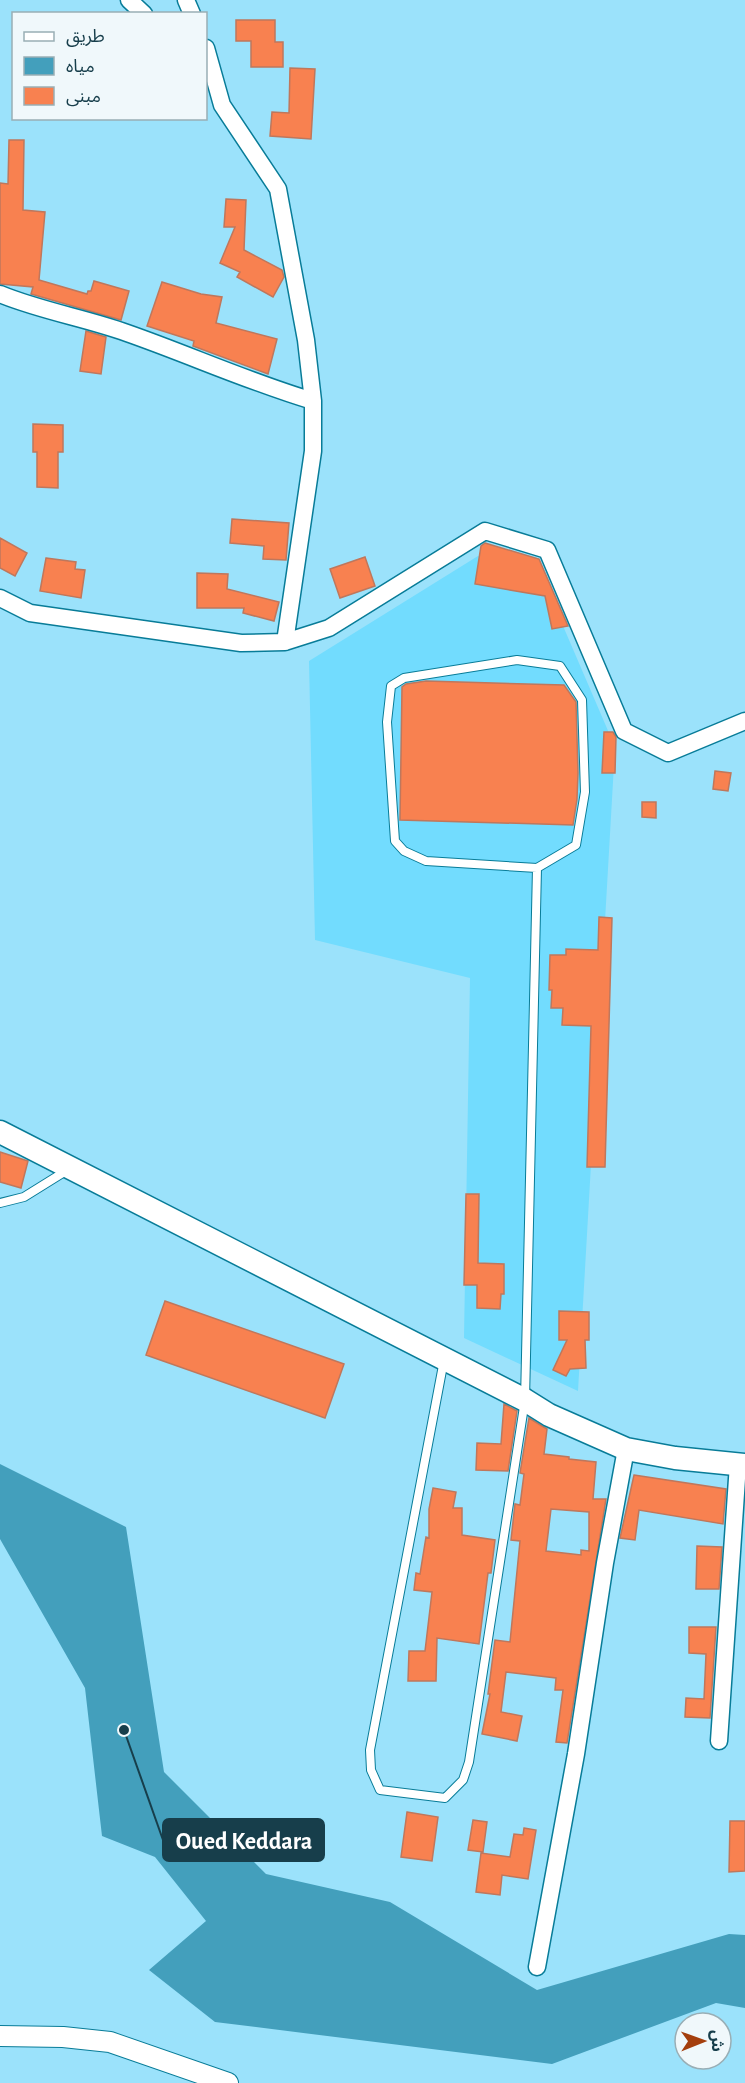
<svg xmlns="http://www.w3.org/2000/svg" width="745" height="2083" font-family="'Alegreya Sans','Noto Sans Arabic',sans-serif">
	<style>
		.built { fill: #72dcfe }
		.water { fill: #439fbc }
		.building { fill: #f88150; stroke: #bf775c; stroke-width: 1.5; fill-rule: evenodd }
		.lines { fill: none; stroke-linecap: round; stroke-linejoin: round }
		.service-casing { stroke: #087c98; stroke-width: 10 }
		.minor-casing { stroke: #087c98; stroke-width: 19 }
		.tertiary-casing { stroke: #087c98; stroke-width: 22 }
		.secondary-casing { stroke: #087c98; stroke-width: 25 }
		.service { stroke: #fff; stroke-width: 8 }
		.minor { stroke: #fff; stroke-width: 16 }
		.tertiary { stroke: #fff; stroke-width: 20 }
		.secondary { stroke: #fff; stroke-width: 22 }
		.leader { fill: none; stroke: #173e4b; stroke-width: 2 }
		.callout-dot { fill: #173e4b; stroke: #f0f8fb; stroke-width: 2 }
		.callout { fill: #173e4b; stroke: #173e4b; stroke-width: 2 }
		.callout-label { font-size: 24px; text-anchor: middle; font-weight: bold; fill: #fff }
	</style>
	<rect width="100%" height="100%" fill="#9be2fb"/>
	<path class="built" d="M478,556L539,570L615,747L578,1391L464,1338L470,978L315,940L309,661Z"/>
	<path class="water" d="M0,1464L126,1527L164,1772L266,1874L390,1902L537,1990L729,1934L745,1935V2008L716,2003L552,2064L215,2022L149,1970L206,1921L155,1857L102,1836L85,1688L0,1539Z"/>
	<path class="building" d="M236,20H275V42H283V67H251V41H236Z
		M290,68L315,69L311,139L270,136L272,112L289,113Z
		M9,140H24L23,210L45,212L39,280L87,294L88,291H91L94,281L129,291L121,320L31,294L33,287L0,284V183L8,184Z
		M226,199L246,200L244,250L282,270L284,277L273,297L237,277L240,272L220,263L235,227H224Z
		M162,282L201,294L222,297L216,323L277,339L268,374L193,346L194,341L147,326Z
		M86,331L106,337L101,374L80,371Z
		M33,424L63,425V452H58V488L37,487V452H33Z
		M232,519L289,523L286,560L263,559L264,546L230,543Z
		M0,538L27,553L15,576L0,568Z
		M485,543L539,559L568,626L552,629L545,596L475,584L481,546Z
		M365,557L375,586L340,598L330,569Z
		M46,558L76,562L75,569L85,570L81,598L40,591Z
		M197,573L228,574L227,589L279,602L274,621L243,613L244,608H197Z
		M426,681L564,685L576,702L578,773L577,799L573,825L400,820L402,687L406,684Z
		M604,732H613L616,737L615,773H602Z
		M715,771L731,773L728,791L713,789Z
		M642,802H656V818L642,817Z
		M599,917L612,918L605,1167H587L591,1026L562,1025L563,1008H551L552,990H549L550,955H566V949L598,950Z
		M0,1152L28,1161L21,1188L0,1182Z
		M466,1194H479L478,1263L504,1264V1294H501L500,1309L477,1308V1285H464Z
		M165,1301L344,1364L325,1418L146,1355Z
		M559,1311L589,1312V1340H585L586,1368L570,1369L566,1376L553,1370L567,1340H559Z
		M504,1404L517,1411L508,1471L476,1470L477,1443L501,1444Z
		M529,1418L547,1429L544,1454L569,1457V1459L596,1462L593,1499H606L567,1743L556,1742L563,1690H555L556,1678L506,1672L501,1712L522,1716L517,1741L482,1734L490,1694H488L495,1640L510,1642L520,1541L511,1540L515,1504L520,1505L524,1474L520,1473ZM551,1509L589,1512V1551L581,1550V1555L546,1551Z
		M634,1475L726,1489L723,1524L639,1510L635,1540L620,1538Z
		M433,1488L456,1492L453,1508H462V1535L495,1540L491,1573H488L479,1644L437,1638L436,1681H408L409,1651H425L432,1592L414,1590L416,1573L420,1574L426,1537L429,1538V1509Z
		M697,1546L722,1547L719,1589H696Z
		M689,1627H716L710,1718L685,1717L686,1698L704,1699L706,1654L689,1653Z
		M407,1812L438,1817L432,1861L401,1857Z
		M473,1820L487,1822L483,1852L468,1850Z
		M730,1821H745V1871L729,1872Z
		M524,1828L536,1830L528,1879L502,1875L500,1895L476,1892L481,1853L510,1857L514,1834L523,1835Z"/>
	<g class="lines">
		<g class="service-casing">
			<path id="service" d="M517,660L560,666L582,700L585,792L576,845L537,868L426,861L404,851L395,841L387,722L391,686L404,678Z
				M0,1203L24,1197L69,1169
				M444,1360L370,1750L371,1770L380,1790L445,1798L463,1780L469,1762L525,1400L537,868"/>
		</g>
		<g class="minor-casing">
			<path id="minor" d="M129,0L144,14
				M186,0L192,14
				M206,48L222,105L278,189L306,340L313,401V451L285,642
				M0,294C41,311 86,318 127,333C190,355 249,382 313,401
				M0,598L30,613L241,643L285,642L329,628L485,531L547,550L624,731L668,753L745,721
				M719,1741L738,1464
				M537,1967L576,1754L605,1563L626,1449"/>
		</g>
		<g class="tertiary-casing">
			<path id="tertiary" d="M0,2036L63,2037L110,2042L228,2083"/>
		</g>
		<g class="secondary-casing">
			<path id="secondary" d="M0,1132L525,1400L549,1415L626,1449L675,1458L745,1465"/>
		</g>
		<use href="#service" class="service"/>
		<use href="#minor" class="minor"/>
		<use href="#tertiary" class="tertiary"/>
		<use href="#secondary" class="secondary"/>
	</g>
	<path class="leader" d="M124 1730L163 1840"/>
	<circle class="callout-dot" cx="124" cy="1730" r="6"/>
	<rect class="callout" x="163" y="1819" width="161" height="42" rx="6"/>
	<g class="callout-label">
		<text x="244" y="1849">Oued Keddara</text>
	</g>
	<rect x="12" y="12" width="195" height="108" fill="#f0f8fb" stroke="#99aeb5" stroke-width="1.5"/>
	<rect x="24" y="32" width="30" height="9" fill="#ffffff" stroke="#99aeb5" stroke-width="1.5"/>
	<text x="66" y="42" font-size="18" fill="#173e4b">طريق</text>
	<rect x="24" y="57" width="30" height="18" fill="#439fbc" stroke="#99aeb5" stroke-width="1.5"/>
	<text x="66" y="72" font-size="18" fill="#173e4b">مياه</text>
	<rect x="24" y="87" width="30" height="18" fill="#f88150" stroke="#99aeb5" stroke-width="1.5"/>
	<text x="66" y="102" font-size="18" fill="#173e4b">مبنى</text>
	<g transform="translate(703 2041) rotate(89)"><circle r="28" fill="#f0f8fb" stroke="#99aeb5" stroke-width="1.5"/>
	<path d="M0-4.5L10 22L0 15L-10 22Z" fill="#a43f0e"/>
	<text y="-9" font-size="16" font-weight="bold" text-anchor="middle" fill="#173e4b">ش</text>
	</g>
</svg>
